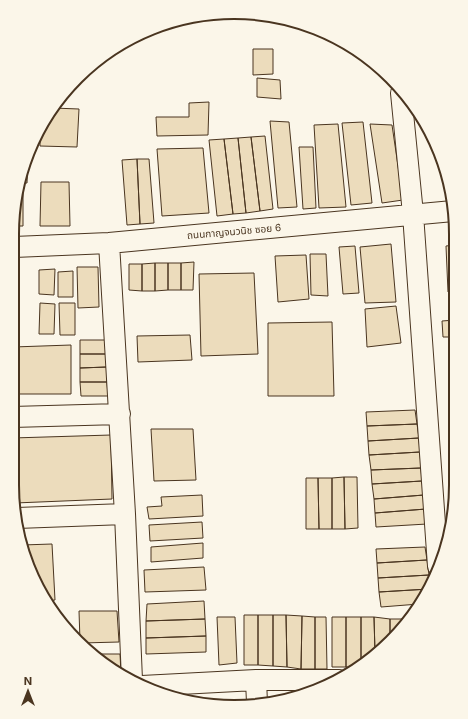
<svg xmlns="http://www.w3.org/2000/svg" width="468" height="719" font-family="Inter,'Noto Sans Thai',sans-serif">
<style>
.building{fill:#ecdcbc;stroke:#4a3520}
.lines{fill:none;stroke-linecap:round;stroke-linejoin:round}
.street-casing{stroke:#4a3520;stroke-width:22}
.street{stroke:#fbf6e9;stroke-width:20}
.labels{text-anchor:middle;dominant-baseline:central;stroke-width:3;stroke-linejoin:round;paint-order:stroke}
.street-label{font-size:10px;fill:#4a3520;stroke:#fbf6e9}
.rim{fill:none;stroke:#4a3520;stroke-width:2}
</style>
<rect width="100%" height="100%" fill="#fbf6e9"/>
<!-- building -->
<path class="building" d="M253,49H273V74L253,75Z
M257,78L280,80L281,99L257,97Z
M209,102L208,135L157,136L156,117H189V103Z
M53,108L79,109L77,147L40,146V128Z
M270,121L289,122L297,207L278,208Z
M363,122L372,203L351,205L342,123Z
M338,124L346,207L319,208L314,125Z
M370,124L392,125L403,200L382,203Z
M265,136L273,209L260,211L251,137Z
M251,137L260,211L246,213L238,138Z
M238,138L246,213L233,214L224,139Z
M224,139L233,214L217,216L209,140Z
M435,141L441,164H437Z
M299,147H313L316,208L303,209Z
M203,148L209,213L162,216L157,149Z
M28,159L27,183H21Z
M137,159L140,224L127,225L122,160Z
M137,159H149L154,223L140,224Z
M41,182H69L70,226H40Z
M18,192L23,193V226H14V205Z
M391,244L396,302L365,303L360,247Z
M455,245V292H448L446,246Z
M355,246L359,293L343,294L339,247Z
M310,254H326L328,296L311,295Z
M306,255L309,299L278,302L275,256Z
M194,262L193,290H181V263Z
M155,263V291H142V264Z
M155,263H168V290L155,291Z
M168,263H181V290H168Z
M129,264H142V291L129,290Z
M77,267H98L99,307L78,308Z
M55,269L54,295L39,294V270Z
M73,271V297H58V272Z
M254,273L258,354L201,356L199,274Z
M40,303L55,304L54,334H39Z
M59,303H75V335H60Z
M396,306L401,343L367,347L365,309Z
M455,320V337H443L442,321Z
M332,322L334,396H268V323Z
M190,335L192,360L138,362L137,336Z
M80,340H105L106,354H80Z
M71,345V394H13V347Z
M80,354H106L107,367L80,368Z
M107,367V382H80V368Z
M80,382H107L108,396H81Z
M415,410L417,424L367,426L366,412Z
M417,424L419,438L368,441L367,426Z
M151,429H193L196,480L154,481Z
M111,435L112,499L15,503L12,485V438Z
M419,438L420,452L369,455L368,441Z
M420,452L421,468L371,470L369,455Z
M421,468L422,481L372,484L371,470Z
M344,477L345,529H332V478Z
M344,477H357L358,528L345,529Z
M306,478H318L319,529H306Z
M318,478H332V529H319Z
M422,481L424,495L374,499L372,484Z
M202,495L203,516L149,519L147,507L162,506L161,497Z
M424,495L426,509L375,513L374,499Z
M426,509L427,524L376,527L375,513Z
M202,522L203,538L150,541L149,525Z
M203,543V558L151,562V547Z
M52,544L55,600L46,601L24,556L22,545Z
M425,547L427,560L377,563L376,549Z
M427,560L429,575L378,578L377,563Z
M204,567L206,590L145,592L144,570Z
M429,575V589L379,592L378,578Z
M429,589L419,604L381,607L379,592Z
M204,601L205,619L146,621L147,604Z
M79,611H117L119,642L82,643L80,641Z
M244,615H258V665H244Z
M258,615H273V666L258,665Z
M273,615H286L287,667L273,666Z
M286,615L302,616L301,669L287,667Z
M302,616L315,617V669H301Z
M217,617H235L237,663L219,665Z
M315,617H326L327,669H315Z
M332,617H346V667H332Z
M346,617H361V664L357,668L346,667Z
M361,617H374L375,653L361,664Z
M374,617L390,619V641L375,653Z
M205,619L206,636L146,638V621Z
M390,619H403V629L390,641Z
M403,619H409L403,629Z
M206,636V652L146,654V638Z
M93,654H120L121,674L99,661Z"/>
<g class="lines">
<!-- street casing -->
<g class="street-casing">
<path id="street" d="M401,93L413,214L438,566
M109,243L125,514L132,680
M14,247L109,243L453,211
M12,417L120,414
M17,518L125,514
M256,680L257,703
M142,686L256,680H339"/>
</g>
<!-- street -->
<use href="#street" class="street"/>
</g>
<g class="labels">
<!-- street labels -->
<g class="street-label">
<text transform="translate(234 231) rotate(-5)">ถนนกาญจนวนิช ซอย 6</text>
</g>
</g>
<!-- crop -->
<path d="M0 0H468V719H0ZM234 19H234A215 215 0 0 1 449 234V485A215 215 0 0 1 234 700H234A215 215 0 0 1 19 485V234A215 215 0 0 1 234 19Z" fill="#fbf6e9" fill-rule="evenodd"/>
<path class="rim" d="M234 19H234A215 215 0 0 1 449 234V485A215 215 0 0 1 234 700H234A215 215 0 0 1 19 485V234A215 215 0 0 1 234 19Z"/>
<!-- north arrow -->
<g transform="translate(28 691)" stroke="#fbf6e9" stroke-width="3" paint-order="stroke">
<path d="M0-3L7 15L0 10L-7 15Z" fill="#4a3520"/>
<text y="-6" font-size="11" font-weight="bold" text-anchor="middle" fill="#4a3520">N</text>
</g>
</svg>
